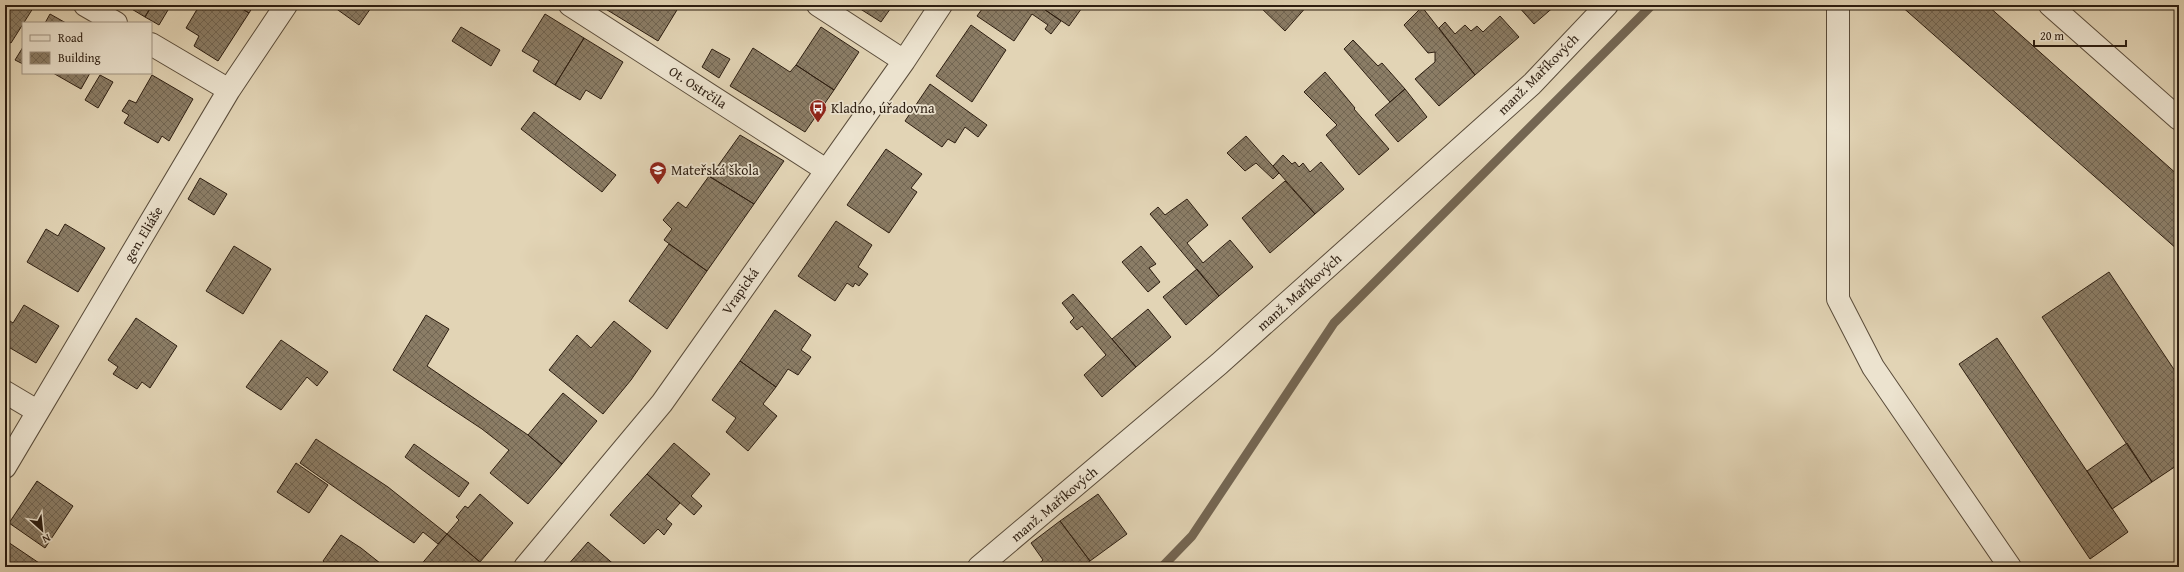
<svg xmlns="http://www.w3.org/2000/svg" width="2184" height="572" font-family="'Gentium Book Plus',serif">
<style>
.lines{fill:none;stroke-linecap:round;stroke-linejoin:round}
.stream{stroke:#746652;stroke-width:9}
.building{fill:url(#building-cross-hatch);stroke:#2d1e11}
.minor-casing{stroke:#5a4c3a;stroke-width:24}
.minor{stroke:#ece3cf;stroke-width:22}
.labels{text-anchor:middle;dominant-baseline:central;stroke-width:3.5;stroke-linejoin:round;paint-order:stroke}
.street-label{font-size:14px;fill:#2d1e11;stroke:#ece3cf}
.poi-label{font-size:14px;fill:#2d1e11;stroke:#ece3cf;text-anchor:start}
</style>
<defs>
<pattern id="building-cross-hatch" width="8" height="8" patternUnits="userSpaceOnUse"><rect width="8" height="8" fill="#8b7d66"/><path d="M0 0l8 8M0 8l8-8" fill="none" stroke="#726653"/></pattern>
</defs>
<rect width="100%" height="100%" fill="#e2d4b5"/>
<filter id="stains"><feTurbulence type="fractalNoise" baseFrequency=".005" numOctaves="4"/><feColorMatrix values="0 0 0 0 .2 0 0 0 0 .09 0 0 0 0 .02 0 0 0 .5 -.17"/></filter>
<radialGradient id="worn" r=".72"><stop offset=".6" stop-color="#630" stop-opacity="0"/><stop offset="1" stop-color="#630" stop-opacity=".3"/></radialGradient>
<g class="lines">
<!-- stream -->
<path class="stream" d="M1162,567L1192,536L1334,323L1652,5"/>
</g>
<!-- building -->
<path class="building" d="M5,5H35L11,43L5,40Z
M125,5H152L145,17Z
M152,5H171L159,25L145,17Z
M197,5H236L249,13L218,61L194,46L199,36L186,28L199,6Z
M236,5H254L249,13Z
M331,5H373L359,25Z
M606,5H680L658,41L604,8Z
M854,5H893L881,22Z
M985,5H1038L1061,21L1051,34L1045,29L1048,25L1032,14L1014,41L977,16Z
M1038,5H1084L1069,26Z
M1258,5H1308L1285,31Z
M1517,5H1556L1534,24Z
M1900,5H1987L2179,176L2178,250Z
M1422,7L1475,75L1439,106L1415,79L1435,62V52L1428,53L1404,25Z
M50,14L66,23H45Z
M545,14L584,38L555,85L533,71L539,61L522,51Z
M1500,16L1519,37L1475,75L1439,28L1445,22L1455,34L1465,25L1471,31L1477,26L1483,32Z
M971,25L1006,50L972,102L936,76Z
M461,27L500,50L491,66L452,41Z
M821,27L859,52L834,90L796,65Z
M584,38L623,62L601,99L586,90L580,100L555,85Z
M1353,40L1378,66L1382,63L1405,89L1390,102L1344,49Z
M23,47V64L15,60Z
M753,48L790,72L796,65L834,90L805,132L730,86Z
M712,49L730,59L719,78L702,67Z
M1325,72L1355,108L1354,109L1389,149L1359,175L1326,135L1337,125L1304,92Z
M53,73H90L81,89Z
M100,75L113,82L98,108L85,100Z
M152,75L193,99L169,141L162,136L158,143L124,123L129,115L122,111L129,100L136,103Z
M930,84L987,125L978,137L965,127L955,143L948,139L942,147L905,121Z
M1405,89L1427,117L1398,142L1375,115Z
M534,112L616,175L602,192L521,129Z
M740,135L784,161L754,204L710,177Z
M1246,136L1279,173L1273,179L1256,163L1245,171L1227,153Z
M886,149L922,174L911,188L917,192L889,233L847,205Z
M1283,155L1292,164L1295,162L1299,167L1303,163L1310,172L1321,162L1344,189L1315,214L1273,166Z
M709,176L754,204L707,271L664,240L672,229L663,220L678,202L686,208Z
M200,178L227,194L214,215L188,199Z
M1285,181L1315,214L1270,253L1242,218Z
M1187,199L1208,225L1187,243L1203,263L1230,240L1253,267L1219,296L1150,214L1158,207L1165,215Z
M836,221L872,245L858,267L868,274L859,286L855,283L853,287L847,283L835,301L798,276Z
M65,224L105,248L78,292L27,262L46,229L58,236Z
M669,244L707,271L667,329L629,301Z
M234,246L271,269L243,314L206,291Z
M1141,246L1156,264L1149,268L1160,282L1148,292L1122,262Z
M1197,269L1219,296L1186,325L1163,297Z
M2109,272L2179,377V464L2152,482L2042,317Z
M1073,294L1136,367L1102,397L1084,375L1106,355L1082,326L1077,330L1070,322L1074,318L1062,303Z
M24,305L59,326L36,363L5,345V322L7,319L13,323Z
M1148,309L1171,337L1136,367L1112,339Z
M775,310L811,335L801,350L811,357L798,375L788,369L776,387L740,361Z
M426,315L449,329L427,366L528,435L562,464L528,504L490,473L509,450L482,429L393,370Z
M136,318L177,346L150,388L142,382L137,389L113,374L118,367L108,360Z
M614,321L651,351L631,380L603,414L549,370L577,335L591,348Z
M1997,338L2128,532L2090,559L1959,364Z
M281,340L328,372L317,386L307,377L281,410L246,387Z
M740,361L776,387L763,404L777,416L748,451L726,432L736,418L712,400Z
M563,393L597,421L562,464L528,435Z
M316,439L388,487L447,534L438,544L423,532L414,543L300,463Z
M674,443L710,474L691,496L702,506L694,515L647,474Z
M2127,443L2152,482L2112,509L2087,471Z
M414,444L469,483L459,497L405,457Z
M296,463L328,485L309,513L277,492Z
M647,474L680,503L666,519L672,524L664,535L658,529L644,544L610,515Z
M37,481L73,506L45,548L9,523Z
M480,494L513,523L480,562L447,534L459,520L456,517L465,506L468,508Z
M1098,494L1127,534L1090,561L1060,521Z
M1060,521L1090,561L1082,567H1035L1043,560L1031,543Z
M447,534L480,562L476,567H419Z
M341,535L361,548L385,567H330L323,561Z
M5,540L45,567H5Z
M588,542L617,567H566Z"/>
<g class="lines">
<!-- minor casing -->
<g class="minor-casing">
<path id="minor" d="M85,5L116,23
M570,5L826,170
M818,5L904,61
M1838,5V299L1873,367L2010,567
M2050,5L2179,119
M151,44L229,90
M5,392L37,411
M5,467L229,90L286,5
M525,567L662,403L904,61L941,5
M979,567L1219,364L1532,84L1607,5"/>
</g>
<!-- minor -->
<use href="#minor" class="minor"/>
</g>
<!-- icons -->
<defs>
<g id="bus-pin" transform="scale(0.9)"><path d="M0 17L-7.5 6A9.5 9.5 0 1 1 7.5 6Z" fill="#8f2418" stroke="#ece3cf"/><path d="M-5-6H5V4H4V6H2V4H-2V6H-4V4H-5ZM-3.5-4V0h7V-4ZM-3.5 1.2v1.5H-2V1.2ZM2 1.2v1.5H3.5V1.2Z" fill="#fff"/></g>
<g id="school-pin" transform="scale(0.9)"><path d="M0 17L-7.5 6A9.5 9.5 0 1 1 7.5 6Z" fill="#8f2418" stroke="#ece3cf"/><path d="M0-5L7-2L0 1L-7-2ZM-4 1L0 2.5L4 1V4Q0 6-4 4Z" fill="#fff"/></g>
</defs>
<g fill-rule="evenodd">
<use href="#bus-pin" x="818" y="108"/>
<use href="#school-pin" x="658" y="170"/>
</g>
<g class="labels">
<!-- street labels -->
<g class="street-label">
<text transform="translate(1538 74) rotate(-45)">manž. Maříkových</text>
<text transform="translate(698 87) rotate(33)">Ot. Ostrčila</text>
<text transform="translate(143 234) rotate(-59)">gen. Eliáše</text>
<text transform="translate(740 291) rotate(-55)">Vrapická</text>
<text transform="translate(1299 292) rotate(-42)">manž. Maříkových</text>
<text transform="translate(1054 504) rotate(-40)">manž. Maříkových</text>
</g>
<!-- poi labels -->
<g class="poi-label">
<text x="831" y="108">Kladno, úřadovna</text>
<text x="671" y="170">Mateřská škola</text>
</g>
</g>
<!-- margin -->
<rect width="2184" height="572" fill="none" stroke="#e2d4b5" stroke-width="20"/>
<rect x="6" y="6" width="2172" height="560" fill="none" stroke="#2d1e11" stroke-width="2"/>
<rect x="10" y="10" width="2164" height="552" fill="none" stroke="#2d1e11"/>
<!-- legend -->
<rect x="22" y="22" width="130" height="52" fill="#ece3cf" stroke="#a09483"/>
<rect x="30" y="35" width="20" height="6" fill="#ece3cf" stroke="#a09483"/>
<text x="58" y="42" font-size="12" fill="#2d1e11">Road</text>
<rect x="30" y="52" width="20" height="12" fill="url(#building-cross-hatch)" stroke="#a09483"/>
<text x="58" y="62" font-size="12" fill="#2d1e11">Building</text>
<!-- north arrow -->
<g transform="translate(42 530) rotate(153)" stroke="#ece3cf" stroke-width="3" paint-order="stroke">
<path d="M0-3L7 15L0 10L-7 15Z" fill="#2d1e11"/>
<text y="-6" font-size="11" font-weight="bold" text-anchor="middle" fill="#2d1e11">N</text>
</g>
<!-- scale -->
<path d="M2034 40v6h92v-6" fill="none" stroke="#2d1e11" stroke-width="2"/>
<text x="2040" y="40" font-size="12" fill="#2d1e11" stroke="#ece3cf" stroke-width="3" paint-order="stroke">20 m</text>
<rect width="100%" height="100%" filter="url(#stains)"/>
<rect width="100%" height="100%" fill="url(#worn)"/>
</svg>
